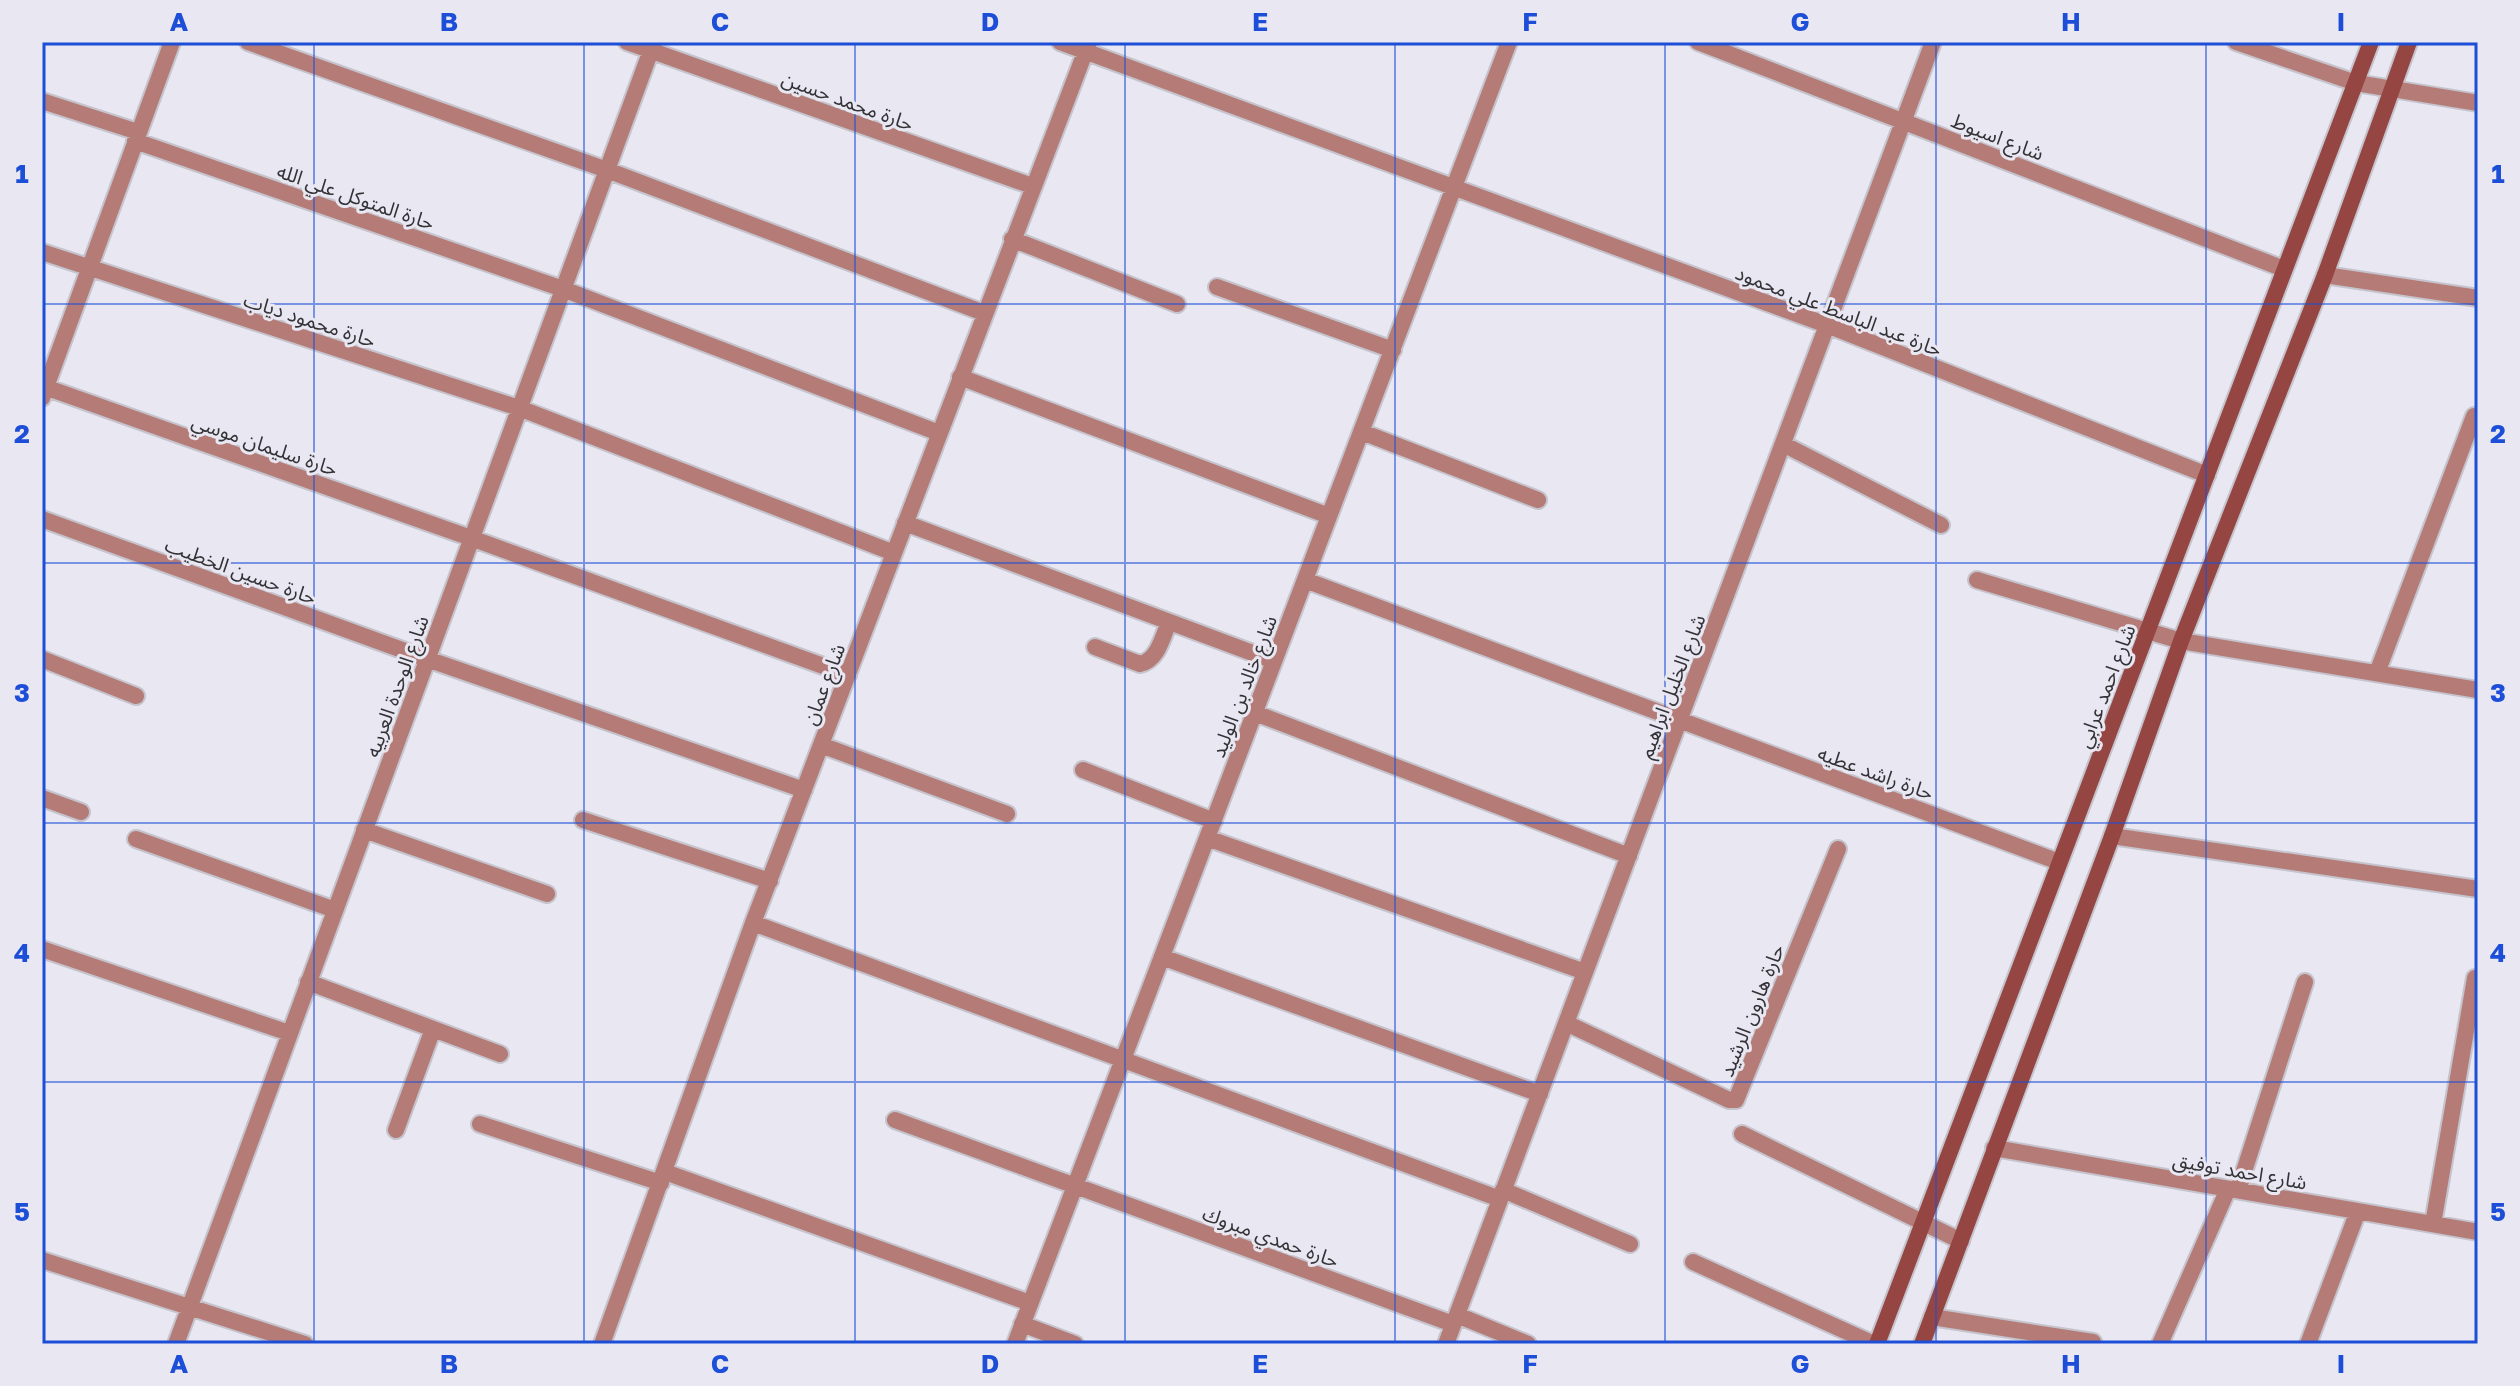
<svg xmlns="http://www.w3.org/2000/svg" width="2520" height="1386" font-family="'Golos Text','Noto Sans Arabic',sans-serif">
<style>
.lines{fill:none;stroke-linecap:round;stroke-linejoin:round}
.street-casing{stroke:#c5c3cc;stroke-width:20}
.secondary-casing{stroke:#c5c3cc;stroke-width:20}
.street{stroke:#b47b77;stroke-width:16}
.secondary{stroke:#954542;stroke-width:16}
.grid{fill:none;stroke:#1d4ed8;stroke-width:2;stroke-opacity:0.55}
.labels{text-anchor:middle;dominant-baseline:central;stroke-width:6;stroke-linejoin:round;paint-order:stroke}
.street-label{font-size:20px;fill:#333236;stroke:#e9e7f1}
.neatline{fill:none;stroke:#1d4ed8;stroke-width:3}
.grid-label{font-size:26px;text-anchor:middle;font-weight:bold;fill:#1d4ed8}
</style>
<rect width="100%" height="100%" fill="#e9e7f1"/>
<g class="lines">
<!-- street casing -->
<g class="street-casing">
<path id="street" d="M248,42L607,170L984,313
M627,42L1032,186
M1060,42L1827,325L2207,475
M1698,42L2284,269
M2236,42L2356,83L2478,103
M42,101L138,132
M135,141L563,289L939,433
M1012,239L1177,304
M42,252L519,408L894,553
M2325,275L2478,298
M1217,287L1393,350
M960,377L1329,516
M42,386L471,538L848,675
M42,398L172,42
M1362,432L1538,500
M1783,444L1941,525
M42,519L427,659L804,790
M905,523L1274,661
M1305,580L2059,862
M1977,580L2181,641L2478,690
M1095,647L1140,664C1158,660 1162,638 1169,622
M42,659L136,696
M2377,673L2474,416
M1255,713L1629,856
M821,745L1007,814
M1083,770L1214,821
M42,798L81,812
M583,820L770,881
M364,830L547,894
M2112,836L2478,889
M1207,838L1585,972
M136,839L335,910
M753,923L1500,1199
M42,949L289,1033
M1162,957L1540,1094
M308,982L500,1054
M1566,1023L1729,1100H1736L1838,849
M895,1120L1453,1324
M480,1124L661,1183
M396,1130L433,1029
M1742,1134L1961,1241
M1994,1148L2478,1232
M665,1172L1030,1303
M1503,1190L1630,1244
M2238,1190L2305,982
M2433,1224L2475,978
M42,1260L305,1344
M1693,1262L1874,1344
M1457,1315L1528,1344
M1932,1317L2093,1342
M1022,1324L1075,1344
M176,1344L654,42
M602,1344L753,923L1089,42
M1015,1344L1509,42
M1446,1344L1933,42
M2160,1344L2228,1189
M2308,1344L2358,1211"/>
</g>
<!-- secondary casing -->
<g class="secondary-casing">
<path id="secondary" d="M1877,1344L2371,42
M1922,1344L2112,836L2181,641L2325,275L2409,42"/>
</g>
<!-- street -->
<use href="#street" class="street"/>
<!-- secondary -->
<use href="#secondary" class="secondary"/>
</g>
<!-- grid -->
<path class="grid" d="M314,42V1344M584,42V1344M855,42V1344M1125,42V1344M1395,42V1344M1665,42V1344M1936,42V1344M2206,42V1344M42,304H2478M42,563H2478M42,823H2478M42,1082H2478"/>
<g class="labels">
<!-- street labels -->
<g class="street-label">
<text transform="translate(848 100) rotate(20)">حارة محمد حسين</text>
<text transform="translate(1998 136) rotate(21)">شارع اسيوط</text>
<text transform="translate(356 196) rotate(19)">حارة المتوكل علي الله</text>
<text transform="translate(1839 310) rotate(21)">حارة عبد الباسط علي محمود</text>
<text transform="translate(310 319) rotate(18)">حارة محمود دياب</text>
<text transform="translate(265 444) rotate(19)">حارة سليمان موسي</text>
<text transform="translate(241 570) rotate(20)">حارة حسين الخطيب</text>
<text transform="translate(823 684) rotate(-69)">شارع عمان</text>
<text transform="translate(396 686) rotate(-70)">شارع الوحدة العربيه</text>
<text transform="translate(1243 686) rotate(-69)">شارع خالد بن الوليد</text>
<text transform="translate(1671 686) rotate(-69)">شارع الخليل ابراهيم</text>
<text transform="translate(2105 686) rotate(-69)">شارع احمد عرابي</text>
<text transform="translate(1876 772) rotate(20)">حارة راشد عطيه</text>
<text transform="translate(1751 1010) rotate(-68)">حارة هارون الرشيد</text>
<text transform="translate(2240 1170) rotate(10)">شارع احمد توفيق</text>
<text transform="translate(1271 1236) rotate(20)">حارة حمدي مبروك</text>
</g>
</g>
<!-- border -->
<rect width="2520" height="1386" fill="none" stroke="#e9e7f1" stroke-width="88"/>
<rect x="44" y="44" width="2432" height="1298" class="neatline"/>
<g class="grid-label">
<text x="179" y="31">A</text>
<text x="449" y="31">B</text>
<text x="720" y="31">C</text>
<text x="990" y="31">D</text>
<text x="1260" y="31">E</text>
<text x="1530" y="31">F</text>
<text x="1800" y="31">G</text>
<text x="2071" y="31">H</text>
<text x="2341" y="31">I</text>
<text x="22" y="183">1</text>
<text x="2498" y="183">1</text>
<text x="22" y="443">2</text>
<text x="2498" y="443">2</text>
<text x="22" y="702">3</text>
<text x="2498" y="702">3</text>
<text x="22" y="962">4</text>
<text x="2498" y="962">4</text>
<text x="22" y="1221">5</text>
<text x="2498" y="1221">5</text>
<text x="179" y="1373">A</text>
<text x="449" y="1373">B</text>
<text x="720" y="1373">C</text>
<text x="990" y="1373">D</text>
<text x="1260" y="1373">E</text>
<text x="1530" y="1373">F</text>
<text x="1800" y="1373">G</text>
<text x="2071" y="1373">H</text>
<text x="2341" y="1373">I</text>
</g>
</svg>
